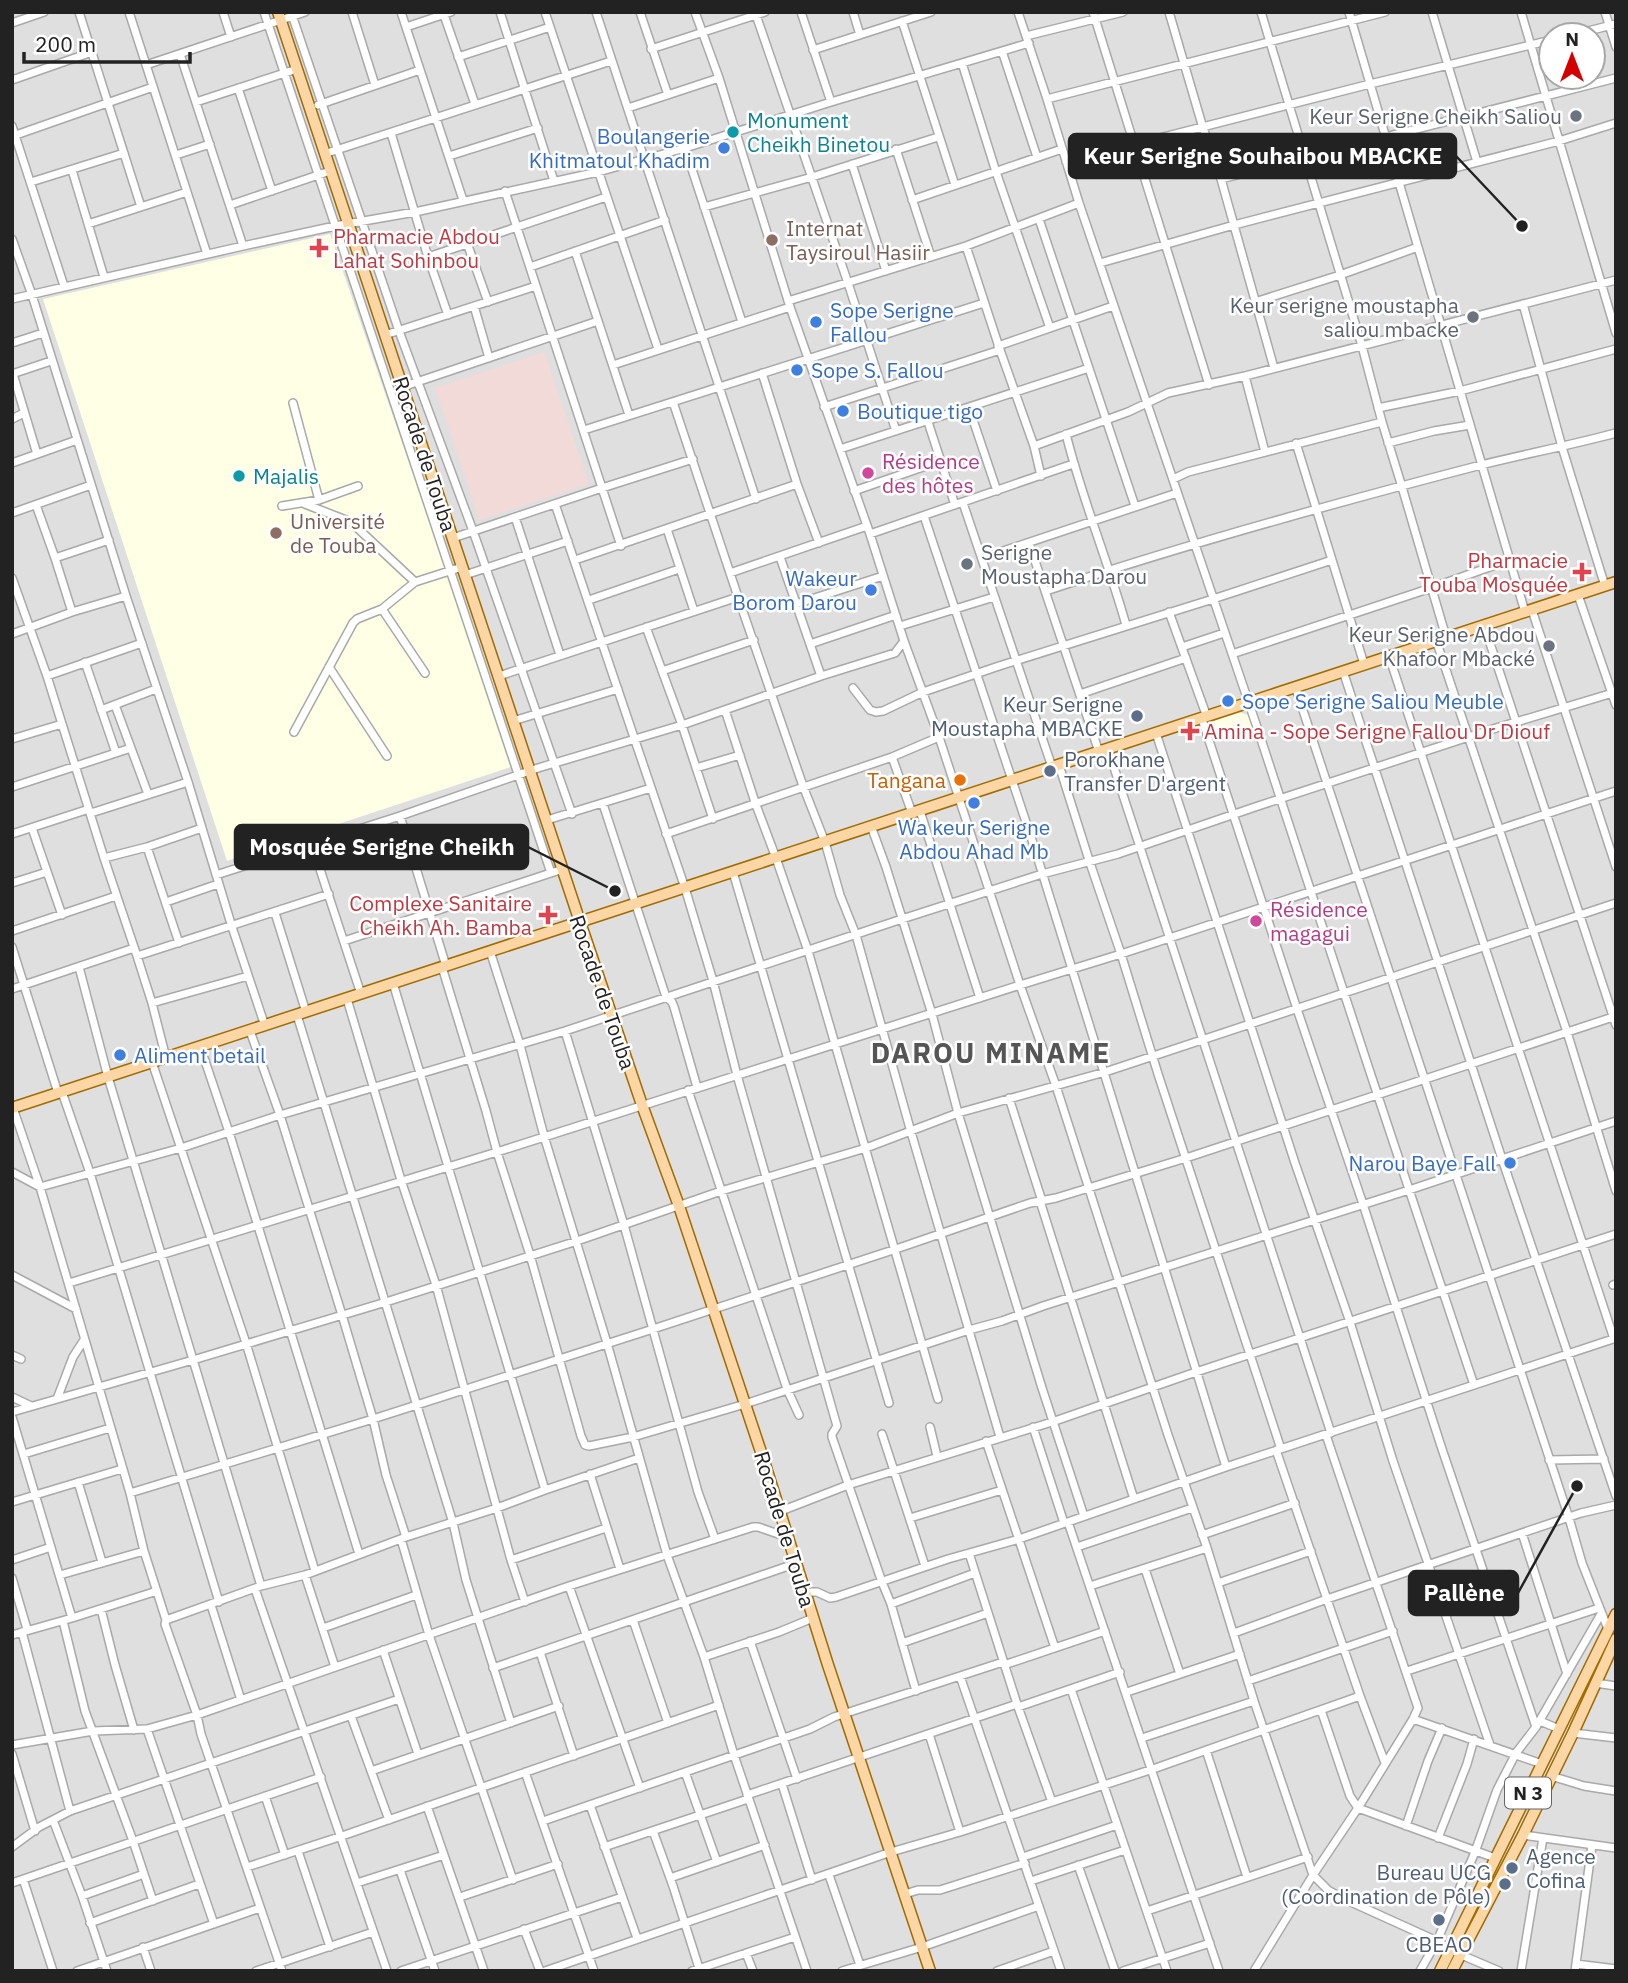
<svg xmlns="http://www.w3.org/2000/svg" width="1628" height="1983" font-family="'IBM Plex Sans',sans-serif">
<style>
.residential{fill:#e0dfdf;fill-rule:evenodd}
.commercial{fill:#f2dad9}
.education{fill:#ffffe5}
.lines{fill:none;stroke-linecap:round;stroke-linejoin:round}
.minor-casing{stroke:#a9a9a9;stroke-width:10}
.major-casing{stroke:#a06b00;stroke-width:13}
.minor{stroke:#fff;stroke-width:7}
.major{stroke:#fcd6a4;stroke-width:10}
.worship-dot{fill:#6b7280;stroke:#fff;stroke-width:2.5}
.culture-dot{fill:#0f9aa8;stroke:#fff;stroke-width:2.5}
.shop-dot{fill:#3f7fe0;stroke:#fff;stroke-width:2.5}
.education-dot{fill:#8d6e63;stroke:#fff;stroke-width:2.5}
.health-dot{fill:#e0444e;stroke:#fff;stroke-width:2.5}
.hotel-dot{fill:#d1479c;stroke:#fff;stroke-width:2.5}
.service-dot{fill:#5c6f8a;stroke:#fff;stroke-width:2.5}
.food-dot{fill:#e8710a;stroke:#fff;stroke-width:2.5}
.labels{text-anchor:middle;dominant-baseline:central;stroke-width:5;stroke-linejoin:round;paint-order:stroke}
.shield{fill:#fff;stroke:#646464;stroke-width:2}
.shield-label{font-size:19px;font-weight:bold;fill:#222}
.worship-label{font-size:21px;fill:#5b616d;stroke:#fff;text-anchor:end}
.culture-label{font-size:21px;fill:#0d838f;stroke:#fff;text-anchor:start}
.shop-label{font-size:21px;fill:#366cbe;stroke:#fff;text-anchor:start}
.education-label{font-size:21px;fill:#785e54;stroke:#fff;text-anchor:start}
.health-label{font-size:21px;fill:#be3a42;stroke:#fff;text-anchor:start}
.street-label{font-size:21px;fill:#222;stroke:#fff}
.hotel-label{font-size:21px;fill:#b23c85;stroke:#fff;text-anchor:start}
.service-label{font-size:21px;fill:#4e5e75;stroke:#fff;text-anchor:end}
.food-label{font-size:21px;fill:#c56008;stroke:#fff;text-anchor:end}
.district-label{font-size:28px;font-weight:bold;letter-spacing:2px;fill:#555;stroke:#fff}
.leader{fill:none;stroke:#222;stroke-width:2.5}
.callout-dot{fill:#222;stroke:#fff;stroke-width:2.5}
.callout{fill:#222;stroke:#222;stroke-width:2.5}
.callout-label{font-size:23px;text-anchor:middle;font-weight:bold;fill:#fff}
</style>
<rect width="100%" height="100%" fill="#f2efe9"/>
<!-- residential -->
<path class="residential" d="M12,12H1616V1971H12ZM1551,35H1593V77H1551Z"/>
<!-- commercial -->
<path class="commercial" d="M544,352L589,484L479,520L435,388Z"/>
<!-- education -->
<path class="education" d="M330,234L514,766L227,861L43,299Z
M1238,712L1249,715L1253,726L1214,740L1208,723Z"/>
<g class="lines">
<!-- minor casing -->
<g class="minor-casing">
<path id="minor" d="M79,12L141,207
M129,12L207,254
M223,12L231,37
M264,12L551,873
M291,12L399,331L473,531L572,814
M352,12L375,85
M401,12L463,200
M500,12L554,181
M545,12L658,349
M596,12L756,499
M640,12L668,95
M695,12L719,78L790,307L870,534L904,641L939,737L1020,985L1056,1086L1168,1435L1207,1548L1254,1701L1313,1875L1328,1890L1342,1898L1437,1941L1459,1954L1499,1971
M755,12L848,283L896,431
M801,12L831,102
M853,12L860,35
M1018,12L1047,99L1079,203L1258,730L1369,1069L1474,1385
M1093,12L1209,385
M1169,12L1203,128L1221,179L1274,368
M1261,12L1362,346L1382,422L1402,487L1446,637
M1349,12L1525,612
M1432,12L1477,162
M1521,12L1616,333
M1605,12L1616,47
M444,15L475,104
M902,21L955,185
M12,23L44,12
M406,27L451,12
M1572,35L1616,24
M1026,36L1123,12
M651,49L765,12
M813,50L931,12
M1002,51L1037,157
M180,54L243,246
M458,57L550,27
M962,63L996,172L1050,328
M146,65L305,12
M12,80L92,52
M238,88L272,191
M1047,99L1385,12
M196,102L297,69
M318,105L420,70
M628,108L719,78
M12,126L64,286
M391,133L428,257L448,315
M13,136L153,87
M685,148L742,322
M896,149L931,257
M324,154L611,61
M176,155L210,144
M449,156L538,128
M1066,162L1370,84L1551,40
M852,164L886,271
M72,170L104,277
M1221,179L1616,78
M31,182L124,153
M505,191L621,546
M912,200L1062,149
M230,205L330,171
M704,207L812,177L938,137
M1039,219L1135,506
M88,224L187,192
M12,239L32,295L126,596L188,782L232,927L265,1026
M467,243L488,302
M966,246L1000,350L1034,446
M575,251L629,415
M428,257L606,197
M1100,263L1234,225L1559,141L1616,123
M530,267L665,220
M12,299L243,246L335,226L415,212L598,172L685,148L831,102L1029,43
M788,301L966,246L1079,203
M1255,302L1340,275L1418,247
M1523,304L1562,447L1605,586
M474,306L489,358
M385,335L536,286
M12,343L43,333
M998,346L1113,306
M613,365L790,307
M762,373L797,484L819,543
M12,374L51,361
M13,374L37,454
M1245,376L1265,452
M402,387L598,321
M673,402L738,597L803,786L825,842L840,895L856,935L911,1132L1000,1437
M293,403L319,500
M824,407L1000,350
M969,408L997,491
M1378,408L1460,391L1616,349
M12,419L24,413
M928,422L955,505
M584,430L984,303
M1066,434C1082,499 1108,561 1126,625
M1296,443L1364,664
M1388,443L1434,431L1470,425
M840,449L1089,368
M12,463L77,440
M1041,476L1034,446L1128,412L1168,393L1245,376L1616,280
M1173,479L1188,472L1382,422
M854,491L940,461
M963,503L1052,767
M305,504L351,522L415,582
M555,504L685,888L713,981L737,1075L837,1426L832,1434V1437L882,1582L891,1604L916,1691
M36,505L55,558L72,612
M282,506L319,500L358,486
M12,513L91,485
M924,516L1033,843L1226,1467
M515,517L560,655
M667,529L694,611
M870,534L1073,464
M453,538L602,488L693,459
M1029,543L1099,752
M780,557L821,676
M55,558L109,540
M982,558L1177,493
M575,560L797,484
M730,573L867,526
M465,575L568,541
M12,578L47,676L104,858L137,956L152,1003L166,1058
M1046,591C1189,543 1335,503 1481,465C1526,454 1571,445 1616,433
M1578,595L1616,705
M589,600L679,569
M796,604L883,576
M382,609L425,673
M1532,610L1616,867
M1169,612L1207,717
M1484,625L1616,1025
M900,626L994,597
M646,627L682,725L713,819
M12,634L72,612L126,596
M1436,640L1567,1032L1616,1191
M810,644L896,615
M1182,647L1224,633
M1232,654L1431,588L1509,560
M1389,656L1614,1339
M85,662L116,753
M329,667L387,756
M662,671L754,640
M1343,671L1502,1159L1616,1496
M47,676L142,643
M499,676L738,597
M1295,686L1569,1518L1582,1563L1608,1629
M853,688L870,710L876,712L883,711L923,692L999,666L1213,599L1332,560
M1080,694L1186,658
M115,705L148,794
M101,710L156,689
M725,710L756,805L776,858L808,951L938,1399
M1202,719L1297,1009L1363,1204L1441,1446L1536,1727
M513,721L618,689
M294,732L353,623L357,619L382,609L415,582L462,567
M1156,733L1295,1163L1350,1322L1393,1461L1490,1745
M12,739L62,724
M1108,749L1331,1433
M892,757L912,813
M1059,765L1089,860L1121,954L1158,1074L1281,1449
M696,768L740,755
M12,787L131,748
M603,804L666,997L672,1002L674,1007L697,1087
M920,811L980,998
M91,813L188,782
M400,816L446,966
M547,820L651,788
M871,826L886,867L932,1014L958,1113L1042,1388L1084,1516
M32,828L62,915
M12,834L89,809
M666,834L892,757L939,737
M312,845L361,994
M147,847L179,943
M104,858L147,847L202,828
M733,872L889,1403
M216,875L400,816L538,768L682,725L821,676L882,657L895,653L904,641
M12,883L47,872
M166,902L218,884
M275,913L306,1012
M12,931L116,896
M344,941L563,869
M12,947L58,1093
M490,951L520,1045L544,1136L607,1343L667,1555L704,1657L734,1755L807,1971
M137,956L329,894
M79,967L108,1077L261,1586
M442,967L486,1111L497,1152L530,1255L581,1436L585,1445L589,1446L633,1437L745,1404L969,1330L1002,1321L1043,1306L1409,1190L1616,1121
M393,983L545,1490
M12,989L134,948
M347,999L401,1180L436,1285L511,1560L525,1602
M152,1003L248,976
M297,1015L453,1523L466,1580L511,1723
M250,1031L280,1115L342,1315L373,1419L386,1475L406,1537
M565,1031L624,1225L698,1492L715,1539
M200,1046L229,1132L359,1554
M152,1062L246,1343L315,1571
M688,1090L787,1389L799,1415
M62,1092L90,1173L219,1602
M1009,1098L1042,1201
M13,1108L40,1187L130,1493L144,1551L166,1620L165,1624L197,1715L201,1734L282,1971
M12,1172L40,1187L181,1148L280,1115L565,1031L902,919L1042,874L1118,854L1258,806L1496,728L1616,692
M1040,1201L1134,1499
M12,1275L76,1309
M69,1283L497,1152L1020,985L1121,954L1616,791
M1613,1285L1616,1284
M12,1355L21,1359
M12,1397L31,1406
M57,1399L73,1357L84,1340
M12,1412L193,1360L386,1302L577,1241L721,1191L866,1148L958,1113L1105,1072L1616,903
M12,1417L72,1618
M930,1427L937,1456
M1033,1427L1064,1523
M882,1434L925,1566
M986,1441L1055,1648
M1276,1450L1360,1696L1385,1763
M24,1454L110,1428
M1549,1460L1604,1459
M590,1474L620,1569
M78,1482L102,1562
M130,1493L373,1419L653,1329L896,1249L1030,1203L1056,1198L1186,1158L1616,1016
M12,1502L122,1469
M781,1511L848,1485L1052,1422L1196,1372L1616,1234
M910,1518L1002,1490
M1068,1522L1219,1971
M1522,1533L1567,1674
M1202,1535L1295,1503
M401,1539L429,1635L513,1880
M1077,1547L1192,1508
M969,1553L1017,1704L1052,1802
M12,1560L51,1547
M511,1560L606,1528
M1145,1569L1180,1674
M60,1575L144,1551
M305,1575L335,1667
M12,1578L27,1629
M1218,1583L1311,1551
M569,1586L640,1788
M1090,1586L1207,1548
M255,1589L387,1971
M805,1592H817L830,1598L836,1597L948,1559L1019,1539L1226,1467L1616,1338
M891,1604L975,1573
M211,1605L241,1700
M101,1609L115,1665L134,1730
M166,1620L261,1586L305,1575L406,1537L497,1508L545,1490L639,1458
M633,1620L668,1723
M63,1621L85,1711L133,1841L153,1901
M323,1628L416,1595
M22,1632L70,1811
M1234,1633L1327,1599L1581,1513L1616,1505
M12,1635L72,1618L157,1591
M750,1641L797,1779
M902,1643L988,1613
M383,1650L418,1754
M540,1652L574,1756
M704,1657L779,1632L813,1618
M1004,1665L1105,1631
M493,1668L797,1563
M1407,1671L1599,1608
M960,1676L1061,1971
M1248,1681L1393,1631
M1595,1683L1616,1686
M1071,1689L1167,1971
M1127,1692L1240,1654
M1018,1707L1120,1672
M1321,1710L1350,1796L1358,1808L1495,1858
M351,1716L389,1820
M1413,1719L1542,1764
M1540,1721L1559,1729
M147,1729L214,1924
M1573,1733L1616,1738
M929,1734L960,1832
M1142,1738L1254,1701
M12,1745L93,1731L147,1729L197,1715L569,1586L753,1527H758L790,1538
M1206,1750L1247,1877
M12,1754L35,1831
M371,1771L559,1706
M525,1772L594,1971
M685,1772L717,1862
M1551,1776L1584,1786L1616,1791
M782,1784L812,1880
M747,1795L1017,1704
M265,1796L285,1855
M590,1805L637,1938
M427,1806L484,1971
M53,1820L82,1896L107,1971
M543,1821L810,1729L834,1717L1003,1662
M1406,1826L1428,1761L1442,1728
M653,1831L673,1886L699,1968
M1523,1835L1616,1848
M1438,1838L1467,1764L1474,1739
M12,1847L39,1827L70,1811L399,1699
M604,1847L748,1799
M298,1851L330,1947
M1023,1857L1117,1825
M1078,1865L1115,1971
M247,1867L342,1836L719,1705
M400,1870L435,1971
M829,1875L860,1965
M670,1878L765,1845
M23,1879L53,1971
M1031,1881L1125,1850
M12,1883L321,1777
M357,1883L444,1855
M905,1894L918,1890H940L1025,1863
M82,1896L144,1874
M460,1897L558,1864
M1147,1911L1308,1857
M90,1923L199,1884
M524,1929L540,1971
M143,1947L151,1971
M746,1953L753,1971
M1576,1964L1616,1969
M77,1971L260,1908
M256,1971L373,1932
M401,1971L622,1897
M545,1971L891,1852L960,1832L1153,1769L1360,1696
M692,1971L795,1937
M842,1971L922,1947L1039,1906
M997,1971L1054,1951
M1123,1971L1210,1943
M1254,1971L1313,1875L1358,1808L1413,1719L1418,1708L1326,1435
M1420,1971L1437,1941L1475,1852L1497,1790L1516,1753L1536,1727L1601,1614
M1521,1971L1543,1838
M1575,1971L1592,1845"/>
</g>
<!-- major casing -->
<g class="major-casing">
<path id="major" d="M278,12L580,922L642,1105L679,1206L763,1458L828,1665L930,1971
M12,1108L1616,582
M1440,1971L1616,1614
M1452,1971L1523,1835L1573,1733L1616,1639"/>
</g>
<!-- minor -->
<use href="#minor" class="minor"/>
<!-- major -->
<use href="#major" class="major"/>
</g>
<!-- markers -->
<g class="worship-dot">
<circle cx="1576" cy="116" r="7"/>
<circle cx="1473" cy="317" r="7"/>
<circle cx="967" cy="564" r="7"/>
<circle cx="1549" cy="646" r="7"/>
</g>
<g class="culture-dot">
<circle cx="733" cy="132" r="7"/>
<circle cx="239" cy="476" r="7"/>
</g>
<g class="shop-dot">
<circle cx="724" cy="148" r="7"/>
<circle cx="816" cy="322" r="7"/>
<circle cx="797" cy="370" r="7"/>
<circle cx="843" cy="411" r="7"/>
<circle cx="871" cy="590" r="7"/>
<circle cx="1228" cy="701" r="7"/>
<circle cx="974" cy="803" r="7"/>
<circle cx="120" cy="1055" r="7"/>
<circle cx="1510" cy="1163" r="7"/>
</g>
<g class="education-dot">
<circle cx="772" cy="240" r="7"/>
<circle cx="276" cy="533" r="7"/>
</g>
<g class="health-dot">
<path d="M315.5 237.5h7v7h7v7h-7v7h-7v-7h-7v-7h7z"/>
<path d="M1578.5 561.5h7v7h7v7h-7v7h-7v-7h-7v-7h7z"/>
<path d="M1186.5 720.5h7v7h7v7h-7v7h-7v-7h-7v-7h7z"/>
<path d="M544.5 904.5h7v7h7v7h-7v7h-7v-7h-7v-7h7z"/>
</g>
<g class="hotel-dot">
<circle cx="868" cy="473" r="7"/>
<circle cx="1256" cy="921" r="7"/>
</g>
<g class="service-dot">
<circle cx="1137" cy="716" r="7"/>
<circle cx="1050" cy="771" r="7"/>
<circle cx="1512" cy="1868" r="7"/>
<circle cx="1505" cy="1884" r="7"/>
<circle cx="1439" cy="1920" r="7"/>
</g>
<circle class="food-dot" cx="960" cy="780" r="7"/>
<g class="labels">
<!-- shield labels -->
<rect class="shield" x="1505" y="1777.5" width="46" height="31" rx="5"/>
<g class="shield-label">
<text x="1528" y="1793">N 3</text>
</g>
<!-- worship labels -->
<g class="worship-label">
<text x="1562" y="116">Keur Serigne Cheikh Saliou</text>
<text x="1459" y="305">Keur serigne moustapha<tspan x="1459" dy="24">saliou mbacke</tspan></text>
<text x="981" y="552" text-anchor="start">Serigne<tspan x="981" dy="24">Moustapha Darou</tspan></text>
<text x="1535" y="634">Keur Serigne Abdou<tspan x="1535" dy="24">Khafoor Mbacké</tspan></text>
</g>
<!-- culture labels -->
<g class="culture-label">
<text x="747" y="120">Monument<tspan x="747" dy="24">Cheikh Binetou</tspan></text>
<text x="253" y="476">Majalis</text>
</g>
<!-- shop labels -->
<g class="shop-label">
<text x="710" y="136" text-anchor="end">Boulangerie<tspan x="710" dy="24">Khitmatoul Khadim</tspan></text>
<text x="830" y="310">Sope Serigne<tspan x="830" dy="24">Fallou</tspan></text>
<text x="811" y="370">Sope S. Fallou</text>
<text x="857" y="411">Boutique tigo</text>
<text x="857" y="578" text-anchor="end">Wakeur<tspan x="857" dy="24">Borom Darou</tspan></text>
<text x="1242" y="701">Sope Serigne Saliou Meuble</text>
<text x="974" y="827" text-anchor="middle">Wa keur Serigne<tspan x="974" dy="24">Abdou Ahad Mb</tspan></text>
<text x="134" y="1055">Aliment betail</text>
<text x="1496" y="1163" text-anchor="end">Narou Baye Fall</text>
</g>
<!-- education labels -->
<g class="education-label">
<text x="786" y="228">Internat<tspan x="786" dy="24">Taysiroul Hasiir</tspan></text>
<text x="290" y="521">Université<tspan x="290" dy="24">de Touba</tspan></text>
</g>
<!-- health labels -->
<g class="health-label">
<text x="333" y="236">Pharmacie Abdou<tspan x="333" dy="24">Lahat Sohinbou</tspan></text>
<text x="1568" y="560" text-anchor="end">Pharmacie<tspan x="1568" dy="24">Touba Mosquée</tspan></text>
<text x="1204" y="731">Amina - Sope Serigne Fallou Dr Diouf</text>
<text x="532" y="903" text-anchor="end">Complexe Sanitaire<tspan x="532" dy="24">Cheikh Ah. Bamba</tspan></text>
</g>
<!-- street labels -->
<g class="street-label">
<text transform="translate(425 454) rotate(72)">Rocade de Touba</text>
<text transform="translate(603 992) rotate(71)">Rocade de Touba</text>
<text transform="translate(785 1529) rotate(73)">Rocade de Touba</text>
</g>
<!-- hotel labels -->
<g class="hotel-label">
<text x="882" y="461">Résidence<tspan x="882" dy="24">des hôtes</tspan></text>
<text x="1270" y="909">Résidence<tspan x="1270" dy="24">magagui</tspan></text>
</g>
<!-- service labels -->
<g class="service-label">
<text x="1123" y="704">Keur Serigne<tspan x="1123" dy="24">Moustapha MBACKE</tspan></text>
<text x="1064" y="759" text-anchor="start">Porokhane<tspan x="1064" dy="24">Transfer D'argent</tspan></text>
<text x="1526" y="1856" text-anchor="start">Agence<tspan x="1526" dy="24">Cofina</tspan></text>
<text x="1491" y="1872">Bureau UCG<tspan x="1491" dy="24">(Coordination de Pôle)</tspan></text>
<text x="1439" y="1944" text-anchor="middle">CBEAO</text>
</g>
<!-- food labels -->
<g class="food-label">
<text x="946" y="780">Tangana</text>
</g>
<!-- district labels -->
<g class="district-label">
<text x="991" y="1052">DAROU MINAME</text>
</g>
</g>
<!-- callouts -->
<path class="leader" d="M1522 226L1456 156M615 891L528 847M1577 1486L1518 1593"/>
<g class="callout-dot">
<circle cx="1522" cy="226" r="7"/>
<circle cx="615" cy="891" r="7"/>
<circle cx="1577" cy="1486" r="7"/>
</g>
<g class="callout">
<rect x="1069" y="134" width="387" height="44" rx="7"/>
<rect x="235" y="825" width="293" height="44" rx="7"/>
<rect x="1409" y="1571" width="109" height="44" rx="7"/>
</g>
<g class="callout-label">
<text x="1263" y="164">Keur Serigne Souhaibou MBACKE</text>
<text x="382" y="855">Mosquée Serigne Cheikh</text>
<text x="1464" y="1601">Pallène</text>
</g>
<!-- border -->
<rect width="1628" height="1983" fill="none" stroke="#222222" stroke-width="28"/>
<!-- north arrow -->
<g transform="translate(1572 56)"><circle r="33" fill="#ffffff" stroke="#a7a7a7" stroke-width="2"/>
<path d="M0-5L12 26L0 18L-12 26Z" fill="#d40000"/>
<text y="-10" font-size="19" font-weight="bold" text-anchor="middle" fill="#222222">N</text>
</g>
<!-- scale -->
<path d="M24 52v10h166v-10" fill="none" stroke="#222222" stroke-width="3.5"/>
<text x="35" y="52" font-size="21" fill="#222222" stroke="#ffffff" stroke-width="5" paint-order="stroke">200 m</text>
</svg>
